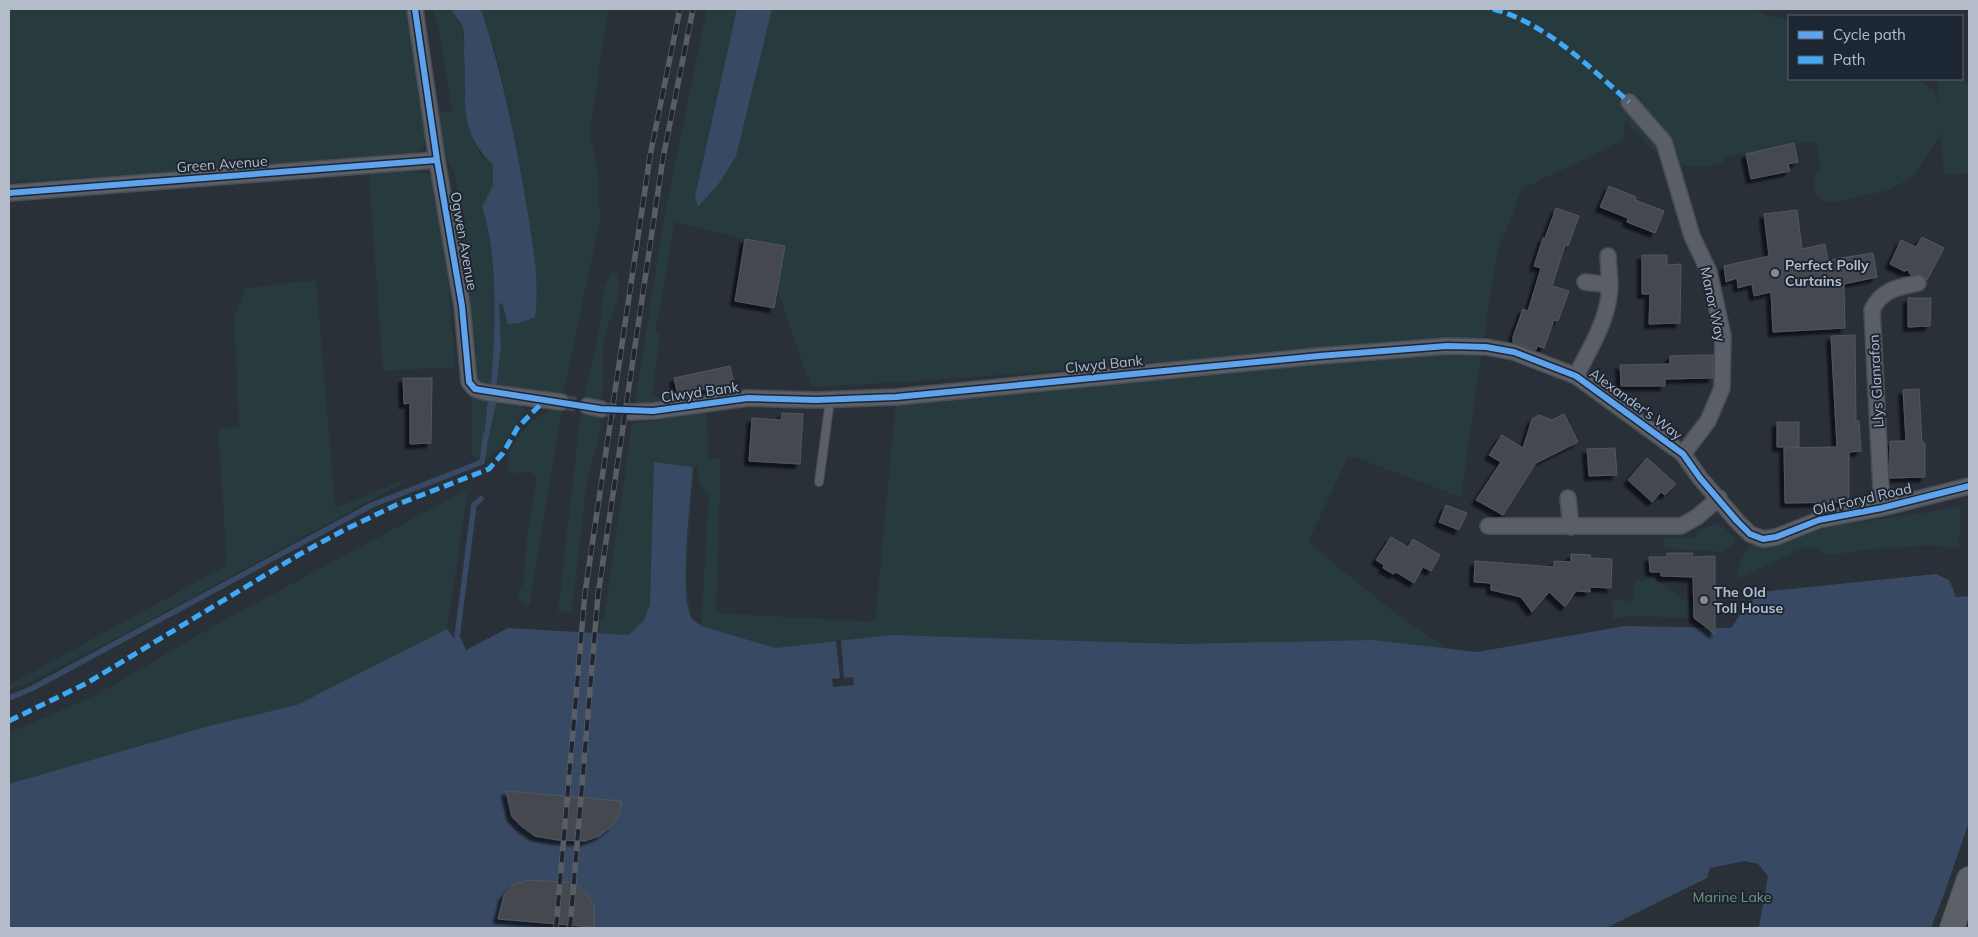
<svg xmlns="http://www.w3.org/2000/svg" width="1978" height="937" font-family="Mulish,sans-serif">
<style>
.green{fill:#273a3e;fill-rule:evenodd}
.water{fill:#384963}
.pier{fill:#2a3038}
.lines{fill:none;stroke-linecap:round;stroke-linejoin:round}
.stream{stroke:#384963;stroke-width:5.5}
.building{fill:#444950;stroke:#52575f;filter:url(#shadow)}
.minor-tunnel{stroke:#3f454e;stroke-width:15;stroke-dasharray:15 8;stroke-linecap:butt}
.service-casing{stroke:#484c53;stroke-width:10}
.minor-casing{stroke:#484c53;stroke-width:18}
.primary-casing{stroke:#484c55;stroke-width:26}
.service{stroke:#5a5e66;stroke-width:8}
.minor{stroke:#5a5e66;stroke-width:15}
.primary{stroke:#5c6168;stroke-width:24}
.rail-casing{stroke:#595d64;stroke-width:5.5}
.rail{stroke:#1d2633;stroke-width:4;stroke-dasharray:11;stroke-linecap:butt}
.quiet{stroke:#3fa9f5;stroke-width:5;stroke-dasharray:10 5;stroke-linecap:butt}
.cycleway-casing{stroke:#1d2633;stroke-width:9}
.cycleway{stroke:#60a3ed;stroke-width:6}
.poi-dot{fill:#848b96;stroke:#1d2633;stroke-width:2}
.labels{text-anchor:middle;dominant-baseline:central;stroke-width:4;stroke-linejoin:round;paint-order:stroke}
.street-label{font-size:14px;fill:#b4bcc9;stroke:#1d2633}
.poi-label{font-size:14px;font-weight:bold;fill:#b4bcc9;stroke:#1d2633;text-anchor:start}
.park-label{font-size:14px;fill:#6b9a76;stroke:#1d2633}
</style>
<defs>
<filter id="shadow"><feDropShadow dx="-4.5" dy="4.5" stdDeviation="1" flood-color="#0009"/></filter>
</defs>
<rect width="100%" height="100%" fill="#2a3038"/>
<!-- green -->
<path class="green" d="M9,9H408L426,138L421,149L415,153L183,172L9,182Z
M433,9H451L463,29L466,79L464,94L479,153L493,165V185L482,207C499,257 495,333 491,386L476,383L473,365L477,349L472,328L465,224L455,174L445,155L439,117L442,112H452L439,29Z
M481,9H608L590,133L598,172L600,220L563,395L496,388L501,347L499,304L502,303C505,310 504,316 508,324L513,129L498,62Z
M707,9H1755L1765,15L1789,20V79H1915L1934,90L1939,108L1937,79H1961L1969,85V173L1944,175L1941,133L1915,175L1890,190L1833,202L1824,201L1815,193V174L1821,168L1815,141L1726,157L1722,163L1702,167L1682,166L1677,161L1653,150L1625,120L1624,140L1522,189L1497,253L1484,338C1260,351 1036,376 811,387L777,288L745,239L675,222L655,333L660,334L652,398L699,391L700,399L634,407L665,213Z
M398,172H422L432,176L445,235L455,367L383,371L369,175Z
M611,272L616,273C626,296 606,321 603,344C601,365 607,380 600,401L586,399L584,396L598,338L604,287Z
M316,280L335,508L417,475L119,637L27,684L9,689V685L227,565L218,429L239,427L234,318L245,288Z
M1444,354L1481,356L1461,497L1349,455L1308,542L1390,609L1447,649L1477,652L1625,626L1321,693L599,634L600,620L604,619L632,424L706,412L709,458L721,459L716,613L875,622L896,401ZM698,466L699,485L709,493L701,626L692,618L686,583L693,468Z
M472,397L488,399L484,439L488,440L497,400L521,405L526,411L500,449L486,460L475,458L472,454Z
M552,409H562L530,604L525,605L519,599L518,592L523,583L528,530L537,477L529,471L511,474L507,470C506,443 530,419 552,409Z
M585,413L599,415L601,429L587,481L572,610L569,613L558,612L580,419Z
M468,489L447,629L464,652L9,928V733L96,695L224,620Z
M1961,506L1959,547L1946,549L1935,545L1862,550L1832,555L1824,554L1813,547H1806L1737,579L1739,564L1749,545C1782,550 1800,533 1831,527C1874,519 1918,515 1961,506Z
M1714,524L1726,529L1736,541L1724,552L1663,548L1664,538H1694L1701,529Z
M1644,571L1685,601L1694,604V618L1632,616L1613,619L1612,600L1634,601V581H1644Z"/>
<!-- water -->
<path class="water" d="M451,9H481C502,73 515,137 526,203C532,239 540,280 535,317L519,323L508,324C505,317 505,310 502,303L499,304L501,347L496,388L491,386C495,333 499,257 482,207L493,185V165C455,128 468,98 464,51C464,44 465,35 463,28C461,22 454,15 451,9Z
M737,9H772L736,156L720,182L698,207L695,197Z
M488,399L497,400L488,440L484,439Z
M654,462L693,467C691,496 678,597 692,619C694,621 699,624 701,626L775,648L891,635L1180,644L1373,640L1477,652L1625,626L1731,628L1744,609L1761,592L1936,574L1949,580L1956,597L1969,596V906L1943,897L1931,928H1761L1759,927L1768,876L1758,864L1745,861L1710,868L1707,878L1606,928H9V784L209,726L297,705L447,629L464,651L508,628L629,635L644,620L650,605Z"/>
<!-- pier -->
<path class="pier" d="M841,640L844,678L853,677L854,685L833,687L832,679L840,678L836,641Z
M1969,822V906L1943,897Z"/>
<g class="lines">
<!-- stream -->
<path class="stream" d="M464,652L457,637L474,505L481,499
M9,698L31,689L372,505L482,462L486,434"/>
</g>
<!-- building -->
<path class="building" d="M1794,143L1798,162L1788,164L1790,171L1751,179L1746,154Z
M1609,186L1636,197L1635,200L1664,211L1655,233L1627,222L1628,218L1600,207Z
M1556,208L1579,216L1568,246L1565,245L1552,286L1569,291L1558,321L1554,320L1544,348L1537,346L1536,350L1513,342V337L1523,309L1528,311L1541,268L1534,266L1543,238H1545Z
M1797,210L1802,249L1825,244L1828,260L1873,253L1877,277L1844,284L1845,328L1773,332L1771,292L1754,296L1752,284L1738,288L1737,278L1726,282L1724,266L1769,256L1764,214Z
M1922,237L1944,248L1927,280L1921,274L1912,275L1909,273V270L1904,271L1890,264L1901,240L1916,247Z
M745,239L785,246L774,308L735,301Z
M1642,255H1667V265L1681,264L1680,323L1649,324L1650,294H1642Z
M1908,298H1931L1930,326L1908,327Z
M1855,335L1856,421H1859L1861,451L1849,452V502L1785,503L1784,448L1837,447L1831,336Z
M1700,355H1713V378L1665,379V386H1621L1620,365L1670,364V356Z
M730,366L734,383L678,395L674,378Z
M403,378H432L431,443L410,444V403L404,404Z
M1919,389L1922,443H1925V477L1890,478V441H1906L1903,390Z
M782,413L803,414L800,464L749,461L752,418L781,420Z
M1564,414L1578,442L1536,463L1503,515L1476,500L1501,462L1489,455L1502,435L1523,448L1532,419L1539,415L1552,420Z
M1777,422H1799V447H1777Z
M1615,448L1617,475L1589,476L1587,449Z
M1647,458L1676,484L1665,495L1661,492L1652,502L1628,480Z
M1446,505L1467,513L1459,530L1439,522Z
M1391,537L1408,547L1413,539L1440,555L1431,571L1423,567L1414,583L1396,572L1393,574L1383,568L1384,565L1376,560Z
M1667,553H1693L1692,557L1715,556V634L1694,618L1693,577L1661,576V572H1650L1649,557H1666Z
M1571,554L1591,555L1590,558L1612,559L1611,588L1590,587V592L1576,591L1565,607L1549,592L1532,612L1521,597L1491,590V583L1474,582L1475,561L1554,567V561L1571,562Z
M506,791L621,801L620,812L612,826L599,836L585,841L558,840L535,836L521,826L512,817Z
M529,880L576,883L585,892L594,906V927L498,919L504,895L514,884Z"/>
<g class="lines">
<!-- minor-tunnel -->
<path class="minor-tunnel" d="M561,402L587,406
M601,409L631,412"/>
<!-- service casing -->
<g class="service-casing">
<path id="service" d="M819,482L830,400"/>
</g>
<!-- minor casing -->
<g class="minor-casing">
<path id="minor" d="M415,9L437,160L462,306L469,382L475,389L484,392L561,402
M1629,102L1664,142L1692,236L1709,272L1723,336L1722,388L1708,421L1683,454
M9,193L437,160
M1608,256L1610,285
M1576,376C1591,346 1609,319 1610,285L1585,282
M587,406L601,409
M631,412L653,411L748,398L816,400L896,397L1319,356L1447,346L1486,347L1514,352L1576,376L1683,454L1700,478L1737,521L1750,534L1763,539L1776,537L1819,520L1882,508L1969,486
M1568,498L1571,527
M1882,508L1872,310C1881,290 1898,287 1918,283
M1488,526H1681L1697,517L1719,498"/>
</g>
<!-- primary casing -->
<g class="primary-casing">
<path id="primary" d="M1952,928L1969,879"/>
</g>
<!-- service -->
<use href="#service" class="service"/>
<!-- minor -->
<use href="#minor" class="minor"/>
<!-- primary -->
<use href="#primary" class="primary"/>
<!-- rail casing -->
<g class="rail-casing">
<path id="rail" d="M556,928L585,593L650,156L680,9
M570,928L598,595L663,158L693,9"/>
</g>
<!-- rail -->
<use href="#rail" class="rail"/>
<!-- quiet -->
<path class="quiet" d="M1493,9C1547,24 1587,65 1629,102
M9,721L87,683L300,554L344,530L396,505L489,469L503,453L518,427L545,400"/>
<!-- cycleway casing -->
<g class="cycleway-casing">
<path id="cycleway" d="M415,9L437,160L462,306L469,382L475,389L601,409L653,411L748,398L816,400L896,397L1319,356L1447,346L1486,347L1514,352L1576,376L1683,454L1700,478L1737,521L1750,534L1763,539L1776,537L1819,520L1882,508L1969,486
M9,193L437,160"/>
</g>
<!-- cycleway -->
<use href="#cycleway" class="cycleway"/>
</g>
<!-- markers -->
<g class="poi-dot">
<circle cx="1775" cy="273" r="5"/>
<circle cx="1704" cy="600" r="5"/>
</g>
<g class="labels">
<!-- street labels -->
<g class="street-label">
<text transform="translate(222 164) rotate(-4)">Green Avenue</text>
<text transform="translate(464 241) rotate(80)">Ogwen Avenue</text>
<text transform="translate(1713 304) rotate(78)">Manor Way</text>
<text transform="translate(1104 364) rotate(-6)">Clwyd Bank</text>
<text transform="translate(1876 381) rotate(-93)">Llys Glanrafon</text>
<text transform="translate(700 392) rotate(-8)">Clwyd Bank</text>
<text transform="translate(1636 404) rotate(36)">Alexander's Way</text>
<text transform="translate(1862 499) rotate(-13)">Old Foryd Road</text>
</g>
<!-- poi labels -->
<g class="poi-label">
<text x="1785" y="265">Perfect Polly<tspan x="1785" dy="16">Curtains</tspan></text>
<text x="1714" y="592">The Old<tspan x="1714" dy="16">Toll House</tspan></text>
</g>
<!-- park labels -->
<g class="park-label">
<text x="1732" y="897">Marine Lake</text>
</g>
</g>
<!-- border -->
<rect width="1978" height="937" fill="none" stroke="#b4bcc9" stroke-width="20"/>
<!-- legend -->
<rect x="1788" y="15" width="175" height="65" fill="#1d2633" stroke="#59626f"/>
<rect x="1798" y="31" width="25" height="8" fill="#60a3ed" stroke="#59626f"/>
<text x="1833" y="40" font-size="15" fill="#b4bcc9">Cycle path</text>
<rect x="1798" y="56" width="25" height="8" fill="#3fa9f5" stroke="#59626f"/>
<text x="1833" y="65" font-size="15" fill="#b4bcc9">Path</text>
</svg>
